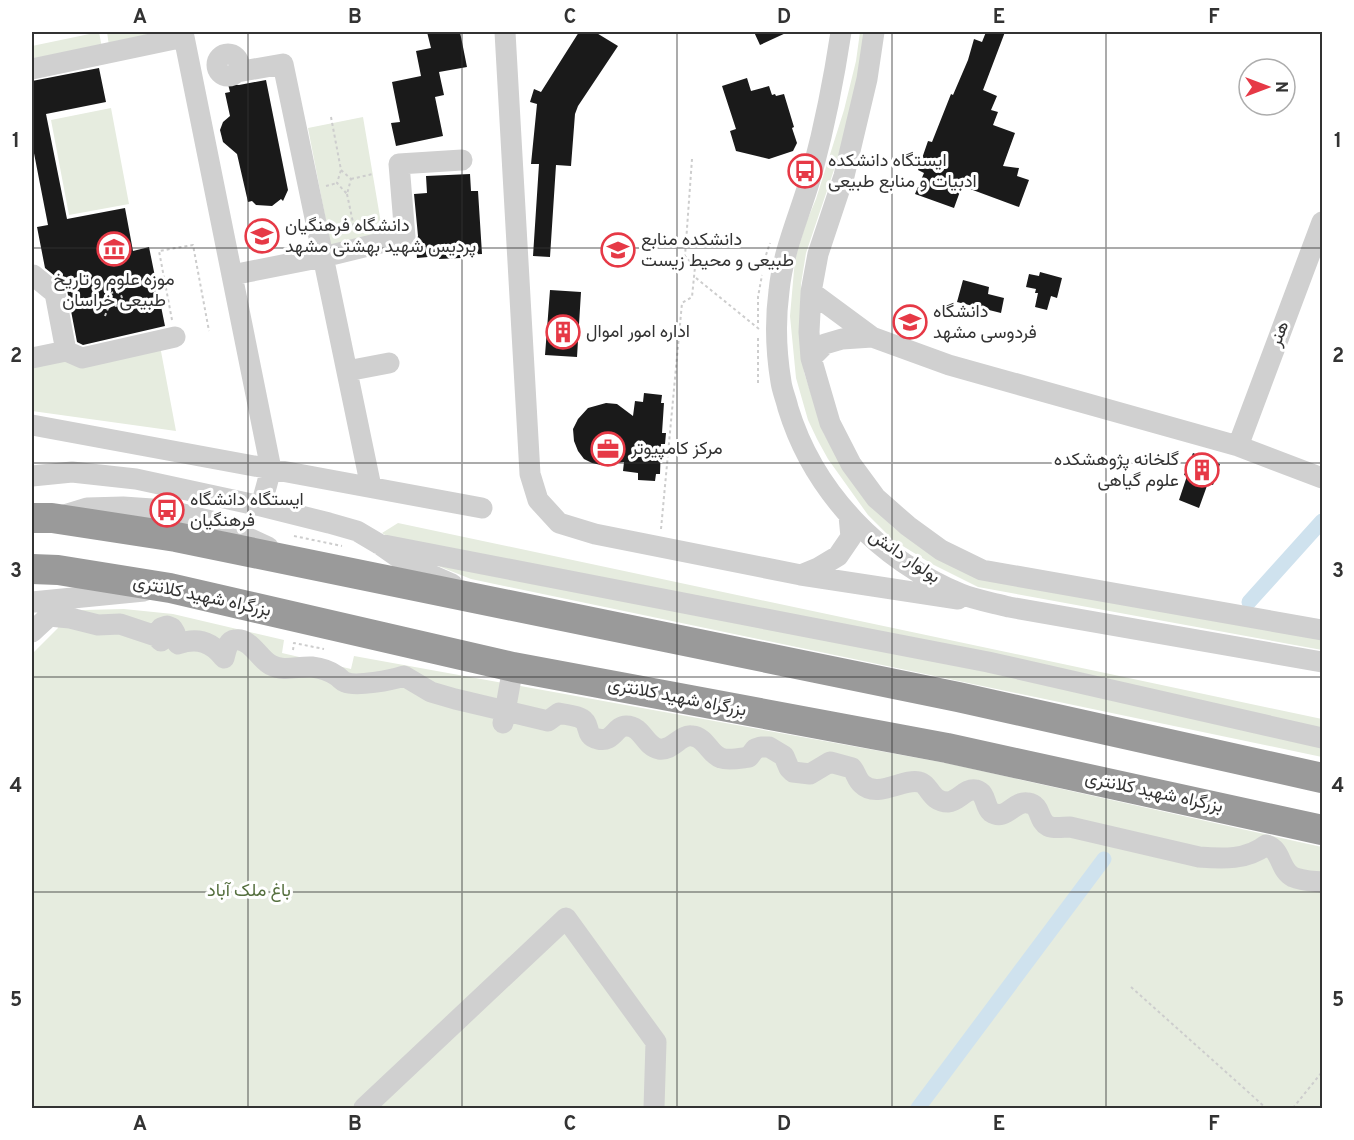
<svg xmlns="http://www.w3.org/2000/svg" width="1354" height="1140" font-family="Overpass,Vazirmatn,sans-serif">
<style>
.green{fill:#e6ecdf}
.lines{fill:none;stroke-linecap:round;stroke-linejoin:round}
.canal{stroke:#cfe2ee;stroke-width:15}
.building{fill:#1a1a1a}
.path{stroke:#cdcdcd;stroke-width:2;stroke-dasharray:3 3;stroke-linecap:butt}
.minor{stroke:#d0d0d0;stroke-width:21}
.highway{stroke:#9a9a9a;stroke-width:30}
.grid{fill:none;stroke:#333;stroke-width:1.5;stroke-opacity:0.55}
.labels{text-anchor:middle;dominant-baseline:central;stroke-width:6;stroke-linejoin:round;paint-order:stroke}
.poi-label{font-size:18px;fill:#333;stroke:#fff;text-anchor:start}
.street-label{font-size:18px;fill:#333;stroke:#fff}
.park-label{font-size:18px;fill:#56703f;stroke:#fff}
.neatline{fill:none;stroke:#333;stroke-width:2}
.grid-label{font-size:20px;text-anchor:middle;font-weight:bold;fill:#333}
</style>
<rect width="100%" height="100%" fill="#fff"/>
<!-- green -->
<path class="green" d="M99,32L102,48L32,62V46Z
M107,32H168L109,46Z
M860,32H867L843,143L806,253L801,284L800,331L804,372L824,434L835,453L872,505L893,527L912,541L946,561L1322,639V650L978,587L932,564L893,540L868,515L828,459L817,439L808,420L796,378L790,316L795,259L806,223L816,199L844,110L856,61Z
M111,108L129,204L69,215L51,120Z
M363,117L383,235L331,247L308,128Z
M160,346L176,431L32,411V364Z
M398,523L1322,719V757L471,579L423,560L382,533Z
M124,609L173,614L284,640L282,653L351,669L354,656L946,763L1322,847V1108H32V654L58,628L55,619L83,610Z"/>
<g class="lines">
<!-- canal -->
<path class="canal" d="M1249,602L1322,521
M918,1108L1104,859"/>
</g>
<!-- building -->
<path class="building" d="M427,32H460L467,67L439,72L444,95L435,97L443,136L396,146L391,123L400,122L392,82L421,76L416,51L431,48Z
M579,32H595L618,46L578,106L575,114L571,166L556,165L550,257L533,256L539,164H531L537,104L530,102L534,89L541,92Z
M754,32H788L760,45Z
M986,32H1005L983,90L997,96L991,110L998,112L993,125L1015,133L1003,166L1019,168L1017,176L1029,180L1019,207L962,186L954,208L915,194L924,173L918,170L928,141L932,142L951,94L953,95L968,60L974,39L982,42Z
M99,68L106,102L46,114L67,219L125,208L133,251L149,247L165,326L83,345L77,342L67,290L62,280H60L45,268L37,227L48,225L32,143V81Z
M747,78L751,91L769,86L772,95L775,94L776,96L784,94L794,127L792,128L797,143L793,151L769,159L736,151L730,131L736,129L722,86Z
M266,80L288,190L283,201L281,199L272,206L256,205L252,201L248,202L237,154L223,142L220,130L223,122L230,116L225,93L230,92L228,84L239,85Z
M470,174L471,191H478L482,254L460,255L461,258L439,259V256L417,258L416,243L418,236L414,194L427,193L426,176Z
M1040,272L1062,278L1057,298L1051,296L1047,310L1035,307L1038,293H1035L1036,289L1026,287L1029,274L1039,276Z
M963,280L989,287L988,294L1004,298L1001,313L957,302Z
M550,290L581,292L577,357L545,355Z
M644,393L662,395L661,403H664L662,433H666L665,444H661L660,474H656L655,481L638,480V473L623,471L624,462L601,465L592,463L584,459L578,451L574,441L573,429L578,419L588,408L606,403L617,404L633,416L635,401L643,402Z
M1193,453L1220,464L1213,485L1208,483L1199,508L1179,500L1187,476L1184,475Z"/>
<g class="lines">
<!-- path -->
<path class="path" d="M331,117L341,170
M341,170L351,179L347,194L337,183Z
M351,179L373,174
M326,186L337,183
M347,194L355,232
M766,255L770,243
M696,278L759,329
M95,284L109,295
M108 299a7 7 0 1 1 14 0a7 7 0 1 1-14 0Z
M118,293L125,278
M119,304L131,311
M105,316L110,303
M172,320L159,251L193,245L209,331
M758,323V297L762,275
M758,338V385
M661,529L682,303L692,297L695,267L685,256L692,159
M294,536L342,546
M293,650L294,643L324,649
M1131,987L1266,1108
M1293,1108L1322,1072"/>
<!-- minor -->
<path class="minor" d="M183,32L271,469L261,506
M505,32L530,474L538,500L559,523L595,534L801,575L958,599
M841,32C834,78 825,124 813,169C802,210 783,249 779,291C775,321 776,352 781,382C782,390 786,399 788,408C814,493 880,560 961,594C976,600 994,603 1009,607L1322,662
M874,32L867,79L844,176L818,254L811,292L809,332L811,358L830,423L851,464L876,498L908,526L941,550L982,570L1322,630
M217 65a11 11 0 1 1 22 0a11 11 0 1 1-22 0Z
M32,69L184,37
M237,72L283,64L371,487
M232,275L323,257L405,237L399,164L462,160
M811,292L872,337L949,365L1238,446L1322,478
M66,351L82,358L175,337
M32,358L66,351L55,293L33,275
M811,358L825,344L842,339L872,337
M347,371L389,363
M32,425L482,508
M1238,446L1322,222
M32,476L72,472L136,479L261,506L329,523L357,531L379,544L409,565L452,584
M61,516L87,508L123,507L167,510L211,521L268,547
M379,544L988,662L1322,738
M801,575L818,568L838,556L851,537L849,516
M32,602L144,591
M49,616L70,618L98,625L120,624L156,636L161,641
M32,632L60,606
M156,636L161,628L167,626L172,628L175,633L174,638L178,644C197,637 212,642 224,658C226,651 227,641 235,640C250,637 259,659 271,665C284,672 298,666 312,667C321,668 330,671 337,676C340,678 342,681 345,682C356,687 392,680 404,676L431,692L455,699L548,721L559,713C566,715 576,715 582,719C591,724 584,736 598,739C613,743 615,726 626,726C643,726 644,746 659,749C673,751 680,734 692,736C706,737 709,754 721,758C729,761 741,758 749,757L755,749L761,747H769L784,756L789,768L793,772L810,774L830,762L852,768C856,773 857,780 862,784C877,799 904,778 919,782C930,784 930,802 948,802C959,801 965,788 976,790C987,793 984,806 991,812C1006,822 1014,800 1028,803C1042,805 1037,820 1048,826C1054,829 1063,827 1070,827L1199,857C1223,859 1247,860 1266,845C1282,849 1279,870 1293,877C1302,881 1313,881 1322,882
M503,723L513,667
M364,1108L566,918L656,1042L654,1108"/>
<!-- highway -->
<path class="highway" d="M32,518H52L176,537L958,697L1322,778
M32,569L58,570L170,588L513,667L947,748L1322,830"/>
</g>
<!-- grid -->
<path class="grid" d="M248,32V1108M462,32V1108M677,32V1108M892,32V1108M1106,32V1108M32,248H1322M32,463H1322M32,677H1322M32,892H1322"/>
<!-- icons -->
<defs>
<g id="bus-ring" transform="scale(1.725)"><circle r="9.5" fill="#fff" stroke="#e63946" stroke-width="1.5"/><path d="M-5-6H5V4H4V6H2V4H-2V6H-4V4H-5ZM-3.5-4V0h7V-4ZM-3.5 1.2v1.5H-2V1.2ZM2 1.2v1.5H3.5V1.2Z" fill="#e63946"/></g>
<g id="university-ring" transform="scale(1.725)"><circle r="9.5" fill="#fff" stroke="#e63946" stroke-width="1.5"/><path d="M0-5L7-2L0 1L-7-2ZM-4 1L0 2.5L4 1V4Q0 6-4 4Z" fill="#e63946"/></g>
<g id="museum-ring" transform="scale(1.725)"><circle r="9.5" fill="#fff" stroke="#e63946" stroke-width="1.5"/><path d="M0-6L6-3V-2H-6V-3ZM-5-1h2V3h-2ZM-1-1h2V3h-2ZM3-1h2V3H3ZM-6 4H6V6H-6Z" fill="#e63946"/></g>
<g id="building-ring" transform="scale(1.725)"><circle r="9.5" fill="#fff" stroke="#e63946" stroke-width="1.5"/><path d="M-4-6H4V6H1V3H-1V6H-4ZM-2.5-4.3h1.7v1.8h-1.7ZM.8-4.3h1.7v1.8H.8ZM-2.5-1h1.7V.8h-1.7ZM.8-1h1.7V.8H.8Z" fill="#e63946"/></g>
<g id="office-ring" transform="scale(1.725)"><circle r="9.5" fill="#fff" stroke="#e63946" stroke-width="1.5"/><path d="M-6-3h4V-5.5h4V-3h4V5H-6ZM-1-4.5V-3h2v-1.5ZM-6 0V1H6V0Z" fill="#e63946"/></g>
</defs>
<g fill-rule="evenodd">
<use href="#bus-ring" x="805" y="171"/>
<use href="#university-ring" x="262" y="236"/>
<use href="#museum-ring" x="114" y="249"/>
<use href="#university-ring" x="618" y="250"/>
<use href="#university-ring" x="910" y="322"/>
<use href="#building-ring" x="563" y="332"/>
<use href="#office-ring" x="608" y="449"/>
<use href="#building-ring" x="1202" y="470"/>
<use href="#bus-ring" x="167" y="510"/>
</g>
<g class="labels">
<!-- poi labels -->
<g class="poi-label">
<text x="828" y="161">ایستگاه دانشکده<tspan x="828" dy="21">ادبیات و منابع طبیعی</tspan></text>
<text x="285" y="226">دانشگاه فرهنگیان<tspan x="285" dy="21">پردیس شهید بهشتی مشهد</tspan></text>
<text x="641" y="240">دانشکده منابع<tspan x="641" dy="21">طبیعی و محیط زیست</tspan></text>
<text x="114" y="280" text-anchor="middle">موزه علوم و تاریخ<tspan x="114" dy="21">طبیعی خراسان</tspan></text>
<text x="933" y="312">دانشگاه<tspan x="933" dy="21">فردوسی مشهد</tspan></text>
<text x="586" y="332">اداره امور اموال</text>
<text x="631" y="449">مرکز کامپیوتر</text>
<text x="1179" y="460" text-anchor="end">گلخانه پژوهشکده<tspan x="1179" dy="21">علوم گیاهی</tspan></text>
<text x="190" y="500">ایستگاه دانشگاه<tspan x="190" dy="21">فرهنگیان</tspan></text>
</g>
<!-- street labels -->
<g class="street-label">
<text transform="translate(1280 334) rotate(-69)">هنر</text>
<text transform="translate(904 557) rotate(34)">بولوار دانش</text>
<text transform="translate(202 597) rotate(12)">بزرگراه شهید کلانتری</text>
<text transform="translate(677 698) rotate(11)">بزرگراه شهید کلانتری</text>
<text transform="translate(1154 793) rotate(12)">بزرگراه شهید کلانتری</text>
</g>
<!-- park labels -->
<g class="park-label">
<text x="249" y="891">باغ ملک آباد</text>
</g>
</g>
<!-- border -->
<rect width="1354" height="1140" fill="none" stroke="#ffffff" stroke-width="66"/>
<!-- north arrow -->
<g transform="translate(1267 87) rotate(90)"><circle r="28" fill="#ffffff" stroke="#adadad" stroke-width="1.5"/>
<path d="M0-4.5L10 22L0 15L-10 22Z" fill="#e63946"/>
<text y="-9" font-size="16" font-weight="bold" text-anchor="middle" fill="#333333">N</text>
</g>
<rect x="33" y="33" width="1288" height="1074" class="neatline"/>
<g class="grid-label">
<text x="140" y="23">A</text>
<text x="355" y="23">B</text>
<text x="570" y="23">C</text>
<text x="784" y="23">D</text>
<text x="999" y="23">E</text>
<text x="1214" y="23">F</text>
<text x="16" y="147">1</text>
<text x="1338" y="147">1</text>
<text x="16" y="362">2</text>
<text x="1338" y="362">2</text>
<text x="16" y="577">3</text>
<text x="1338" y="577">3</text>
<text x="16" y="792">4</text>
<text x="1338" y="792">4</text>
<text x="16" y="1006">5</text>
<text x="1338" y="1006">5</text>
<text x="140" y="1130">A</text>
<text x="355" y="1130">B</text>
<text x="570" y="1130">C</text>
<text x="784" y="1130">D</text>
<text x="999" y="1130">E</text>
<text x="1214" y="1130">F</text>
</g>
</svg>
